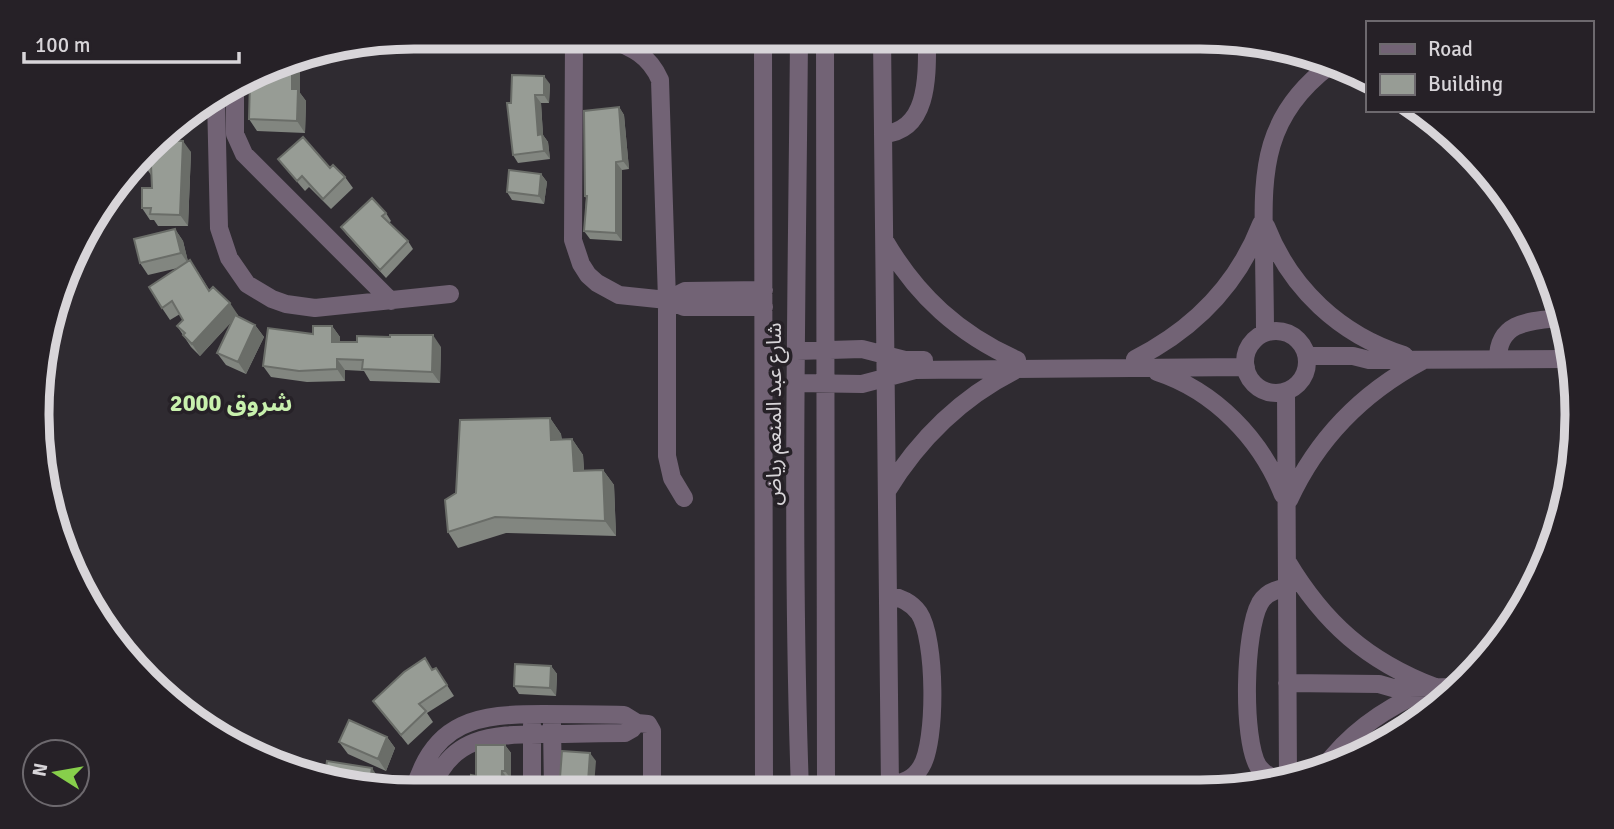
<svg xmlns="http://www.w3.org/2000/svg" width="1614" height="829" font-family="Signika,'Noto Sans Arabic',sans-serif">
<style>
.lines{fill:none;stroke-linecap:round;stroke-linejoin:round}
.minor{stroke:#726375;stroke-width:18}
.wall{fill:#828680}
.shaded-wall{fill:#6a6d68}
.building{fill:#979c95;stroke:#6a6d68;stroke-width:2}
.labels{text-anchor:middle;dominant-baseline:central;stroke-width:7;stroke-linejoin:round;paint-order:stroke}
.street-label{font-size:21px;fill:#d8d5d9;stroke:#262127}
.quarter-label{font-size:24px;font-weight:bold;fill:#c8f1ad;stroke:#262127}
.rim{fill:none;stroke:#d8d5d9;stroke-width:9}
</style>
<rect width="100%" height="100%" fill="#2f2b31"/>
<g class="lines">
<!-- minor -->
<path class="minor" d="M574,37L573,240L581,264L588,275L597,283L619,295L667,300L684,307H764
M606,37C630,47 649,54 660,80L667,300V456L672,478L684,498
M763,37L764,790
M799,37C797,288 791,540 800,790
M825,37L826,790
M882,37L890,790
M235,88V134L244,154L391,301
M216,98L219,228L229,258L247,284L272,299L286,304L315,308L450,294
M883,134C930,131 927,73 927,37
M1266,226C1290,288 1340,335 1404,355
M885,241C917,296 959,334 1017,360
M667,300L685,291L764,290
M1245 362a31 31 0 1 1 62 0a31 31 0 1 1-62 0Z
M1265,333C1265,303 1264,273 1264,242C1262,168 1265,115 1329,66
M797,351L862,349L905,360H924
M1307,356H1353L1369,360L1566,359
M1135,359C1194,329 1237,286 1261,224
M1498,359C1498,321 1531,321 1560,318
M1157,372C1215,391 1261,439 1283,495
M797,383L862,384L915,370L1246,367
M1286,391L1288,779
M887,491C919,439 959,399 1014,371
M1289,500C1317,439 1362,393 1422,361
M1287,561C1324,623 1367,661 1435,687
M888,595C901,598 911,602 919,613C936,638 937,742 921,767C914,779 903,783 890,785
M1287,683L1379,684L1393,688L1457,687
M552,724L553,791
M532,725V791
M1322,770C1348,734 1385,708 1425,691
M1280,781C1271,778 1264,774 1258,766C1242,738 1244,632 1260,603C1266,593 1275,589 1287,588
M414,791C433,720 479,714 543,714C570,714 597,714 624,715L637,723L648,724L652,731V791
M431,791C451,733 496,735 548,734C574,734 599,733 625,733L632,729L637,723"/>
</g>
<!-- wall -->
<path class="wall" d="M293,57L300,61V93L306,101L305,133L257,131L249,119L250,89L245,82Z
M550,84L549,103H541L543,135L548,142L550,159L518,163L513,155L511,103Z
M619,107L624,115L629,169L622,170V241L590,239L584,231L586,198L585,196Z
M167,140L191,152L188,226H158L154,220H150L142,208L152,188L151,175L144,165Z
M278,159L330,168L345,177L353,188L331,209L309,187L305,191L286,169Z
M541,174L547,182L544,204L512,200L507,192Z
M386,213L391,221L389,223L408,241L413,249L386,278L347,235L341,227Z
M175,229L183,241L188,262L198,272L210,291L238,315L237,316L255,325L264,337L246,374L226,365L217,353L232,321L200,356L191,347L177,326L183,320L180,314L170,320L162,308L178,268L148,275L140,263Z
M332,326L340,337V342L441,347L440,383L370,381L364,371L345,370V381L307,382L271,377L263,366L313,334Z
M550,418L561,434L562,440L572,439L583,455L584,471L603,470L614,485L616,536L506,533L458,548L448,532L456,493Z
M551,666L557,674L556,696L519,694L514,686Z
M436,668L454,696L427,713L433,722L408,745L373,701Z
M147,681L169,687L177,699L174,701Z
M387,737L395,748L386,771L348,754L339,742Z
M505,745L511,753V779L476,776Z"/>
<!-- shaded-wall -->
<path class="shaded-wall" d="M297,56L300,61V93L306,101L305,133L297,121L292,89V57Z
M544,76L550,84L549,103L544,95Z
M535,95L541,103L543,135L548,142L550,159L544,151L538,135Z
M619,107L624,115L629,169L623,161Z
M167,133V151L160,141Z
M183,141L191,152L188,226L180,215Z
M616,162L622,170V241L616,233Z
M541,174L547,182L544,204L539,196Z
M175,229L183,241L189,265L181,253Z
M230,303L238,315L200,356L192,344Z
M255,325L264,337L246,374L238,362Z
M332,326L340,337V353L332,342Z
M433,335L441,347L440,383L432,372Z
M337,359L345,370V381L337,369Z
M550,418L561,434L562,456L551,440Z
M572,439L583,455L585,487L574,471Z
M603,470L614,485L616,536L605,521Z
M551,666L557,674L556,696L550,688Z
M387,737L395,748L386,771L378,759Z
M505,745L511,753V779L505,771Z
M590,753L596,761L594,786L597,791H591L588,782Z
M372,768L380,780L379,788L369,786Z
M502,771L508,779L507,791H501Z"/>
<!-- building -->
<path class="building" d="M292,57V89H298L297,121L249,119L250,80Z
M512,75L544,76V95H535L538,135L542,134L544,151L513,155L507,103H511Z
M619,107L623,161L616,162V233L584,231L587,196H585L584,111Z
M303,137L330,168L333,165L345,177L323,199L302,176L297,181L278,159Z
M161,140L183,141L180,215L150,214L151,208H142V188H152L151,165H144L145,157Z
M509,170L541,174L539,196L507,192Z
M372,198L386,213L382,216L408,241L380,270L341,227Z
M175,229L181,253L140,263L134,239Z
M190,260L209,291L213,287L230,303L192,344L183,335L185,333L177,326L183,320L172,301L162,308L149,287Z
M235,315L255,325L238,362L217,353Z
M313,326H332V342H357V336L390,337V335H433L432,372L362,369L363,360L337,359V369L299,371L263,366L268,328L313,334Z
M550,418L551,440L572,439L574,471L603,470L605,521L495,517L448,532L445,500L456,493L460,420Z
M117,639L134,650L169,687L163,693L147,681Z
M425,658L432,670L436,668L447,685L419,704L426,711L401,735L373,701L404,672Z
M515,664L551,666L550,688L514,686Z
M349,720L387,737L378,759L339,742Z
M476,745H505V771H502L501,791H470L471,775L476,776Z
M562,751L590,753L588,782L592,783L591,791H559Z
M327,761L372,768L369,786L325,774Z"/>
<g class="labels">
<!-- street labels -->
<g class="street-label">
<text transform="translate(774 414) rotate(-90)">شارع عبد المنعم رياض</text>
</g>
<!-- quarter labels -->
<g class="quarter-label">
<text x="231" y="403">شروق 2000</text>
</g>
</g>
<!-- crop -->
<path d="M0 0H1614V829H0ZM414 49H1200A365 365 0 0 1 1565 414V415A365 365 0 0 1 1200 780H414A365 365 0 0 1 49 415V414A365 365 0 0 1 414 49Z" fill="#262127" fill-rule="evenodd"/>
<path class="rim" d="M414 49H1200A365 365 0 0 1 1565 414V415A365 365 0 0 1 1200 780H414A365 365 0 0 1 49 415V414A365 365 0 0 1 414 49Z"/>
<!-- legend -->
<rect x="1366" y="21" width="228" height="91" fill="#262127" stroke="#6d696e" stroke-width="2"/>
<rect x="1380" y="44" width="35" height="10" fill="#726375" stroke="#6d696e" stroke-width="2"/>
<text x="1428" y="56" font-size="21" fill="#d8d5d9">Road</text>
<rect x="1380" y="74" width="35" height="21" fill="#979c95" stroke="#6d696e" stroke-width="2"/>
<text x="1428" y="91" font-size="21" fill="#d8d5d9">Building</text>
<!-- north arrow -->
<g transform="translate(56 773) rotate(281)"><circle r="33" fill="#262127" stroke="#6d696e" stroke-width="2"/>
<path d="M0-5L12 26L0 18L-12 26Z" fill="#87cf4b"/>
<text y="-10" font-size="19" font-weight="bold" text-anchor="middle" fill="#d8d5d9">N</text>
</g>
<!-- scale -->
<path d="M24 52v10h215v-10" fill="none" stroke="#d8d5d9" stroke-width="3.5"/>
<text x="35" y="52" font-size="21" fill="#d8d5d9" stroke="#262127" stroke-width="5" paint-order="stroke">100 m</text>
</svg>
